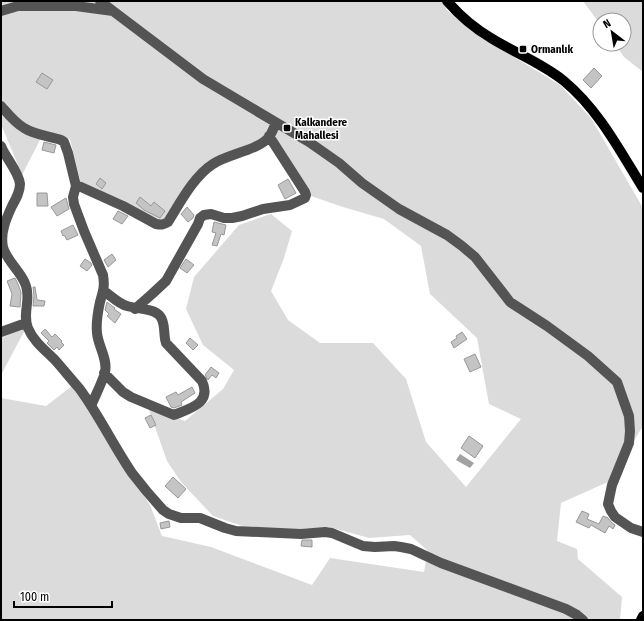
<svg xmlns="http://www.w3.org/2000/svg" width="644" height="621" font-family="'Fira Sans Condensed',sans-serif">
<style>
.green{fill:#dbdbdb}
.water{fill:#a2a2a2}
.building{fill:#c4c4c4;stroke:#989898}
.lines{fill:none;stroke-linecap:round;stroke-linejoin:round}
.minor{stroke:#545454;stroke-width:10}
.major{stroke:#000;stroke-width:10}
.poi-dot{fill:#000;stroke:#fff;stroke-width:1.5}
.labels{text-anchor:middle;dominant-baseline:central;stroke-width:3;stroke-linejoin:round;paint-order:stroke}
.poi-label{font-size:11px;font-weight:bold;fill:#000;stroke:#fff;text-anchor:start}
</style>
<rect width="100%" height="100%" fill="#fff"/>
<!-- green -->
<path class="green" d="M1,1H442L448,11L478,35L560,85L591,118L643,208V429H641L610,481L561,503L557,541L577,549L578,559L622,597L620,620H1V398L46,406L72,386L150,505L162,536L211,547L312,585L330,558L424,572L428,551L410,535L369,538L329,527L260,532L213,516L181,482L167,461L148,407L185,421L223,389L234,370L203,345L186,309L194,277L239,225L271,214L292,231L284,258L271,291L288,320L320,343H373L406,379L426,442L466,487L521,419L489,404L477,338L430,294L421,246L384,219L343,207L308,195L272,142L196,175L160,226L82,188L70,139L43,134L22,175L1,124Z
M583,1H643V72L624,57L615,44H624V20H600V24Z
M26,328L1,375V338Z"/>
<!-- water -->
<path class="water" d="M460,454L474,463L470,468L456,460Z"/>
<!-- building -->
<path class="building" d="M594,68L602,76L591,88L583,80Z
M42,73L53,80L47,89L36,82Z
M44,142L56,145L54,153L42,150Z
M100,178L106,183L102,189L96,184Z
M288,179L296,193L285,199L278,185Z
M37,193H47L48,206H37Z
M140,197L151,206L154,202L165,211L160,218L144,210L136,203Z
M66,198L69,209L57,216L51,207Z
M187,207L194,215L193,218L188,222L181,214Z
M118,211L128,216L122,224L113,219Z
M214,222L226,225L224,235L221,234L217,246L212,245L216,233L212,232Z
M73,225L78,235L67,240L64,235L63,236L61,231Z
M112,254L116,260L108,267L104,260Z
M85,259L91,263L92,265L87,271L80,266Z
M186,259L194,265L187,273L180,268Z
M15,278L18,284L21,292L20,307L10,306L12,294L7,281Z
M33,287H35L37,300L45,301L44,306H33L34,296Z
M107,302L115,308L114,309L121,314L115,323L107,316L109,314L105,310Z
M45,329L52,337L55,334L62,341L61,342L64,345L59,350L57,347L54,350L47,343L49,341L41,333Z
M462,332L467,339L454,348L451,342L457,338L456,336Z
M190,338L198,345L193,350L186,343Z
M475,354L481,367L470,372L464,359Z
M211,367L219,373L216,378L212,375L208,380L205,375Z
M192,387L195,393L181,402L182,405L174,408L171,407L166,397L176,392L178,395Z
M151,415L156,425L150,428L145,418Z
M469,436L483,446L475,458L461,448Z
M173,477L186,489L178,498L165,486Z
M582,511L589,514L587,519L599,524L603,516L608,518L611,522L615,525L613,529L609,526L605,533L591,525L589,528L576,522Z
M169,521L170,527L161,529L160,523Z
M302,540H312V547L301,546Z"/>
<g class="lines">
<!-- minor -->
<path class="minor" d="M100,1L113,11
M1,11L18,6H76L113,11L203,79L309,142L339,163L362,183L399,209L447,235L462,246L475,257L510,302L547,326L588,356L617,382L629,416L630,431L629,443L612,485L608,504L611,511L615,517L631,528L643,532
M1,106C8,114 15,123 24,128C35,135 49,136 61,140L64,142L68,153L76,186L73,197L74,204L84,231L103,275C105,287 103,291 100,302C98,311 96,323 97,333C98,346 108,359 105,372C103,381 95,396 91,406
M1,146C5,157 19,172 20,184C20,192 16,199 12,206C6,219 0,233 3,247C7,262 22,272 26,286C31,299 22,315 28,328C33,341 45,350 55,360C63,369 71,379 79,388C99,415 113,445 132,473C142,486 152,498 163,510L169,514L181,518H200L225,528L236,531L301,534L325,532L332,533L363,546L375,547L394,546L401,547L411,549L441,563L566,609L577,615L583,620
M76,186L81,187L123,206L156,224C161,225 163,225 168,222C180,203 194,176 213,164C228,154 259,150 269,137C272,133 274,127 276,123
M104,291C111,296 119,304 127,306C137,309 154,308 160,316C166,323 163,335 166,343L202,381C212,403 191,408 174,415L131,397L123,392L104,373
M135,309L152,294L166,281L198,224L200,218L204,215L211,214L224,218H232L242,216L263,209L290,205L305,198L306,195L305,192L269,136
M1,332L26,323"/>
<!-- major -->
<path class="major" d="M447,1C460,16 474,28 491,38C515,53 542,63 564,81C599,110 620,151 643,188
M641,620L643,616"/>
</g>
<!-- markers -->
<g class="poi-dot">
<rect x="519" y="45" width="8" height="8" rx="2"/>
<rect x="283" y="124" width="8" height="8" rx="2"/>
</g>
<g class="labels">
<!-- poi labels -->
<g class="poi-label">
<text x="531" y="49">Ormanlık</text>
<text x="295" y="122">Kalkandere<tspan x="295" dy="13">Mahallesi</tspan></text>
</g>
</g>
<!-- border -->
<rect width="644" height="621" fill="none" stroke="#000000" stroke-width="4"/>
<!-- north arrow -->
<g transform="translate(612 32) rotate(329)"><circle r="19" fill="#ffffff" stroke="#999999"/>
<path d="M0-3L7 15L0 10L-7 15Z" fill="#000000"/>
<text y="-6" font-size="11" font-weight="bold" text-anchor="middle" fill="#000000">N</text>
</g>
<!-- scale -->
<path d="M14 601v6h98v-6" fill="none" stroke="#000000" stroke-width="2"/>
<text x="20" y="601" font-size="12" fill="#000000" stroke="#ffffff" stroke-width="3" paint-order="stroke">100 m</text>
</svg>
